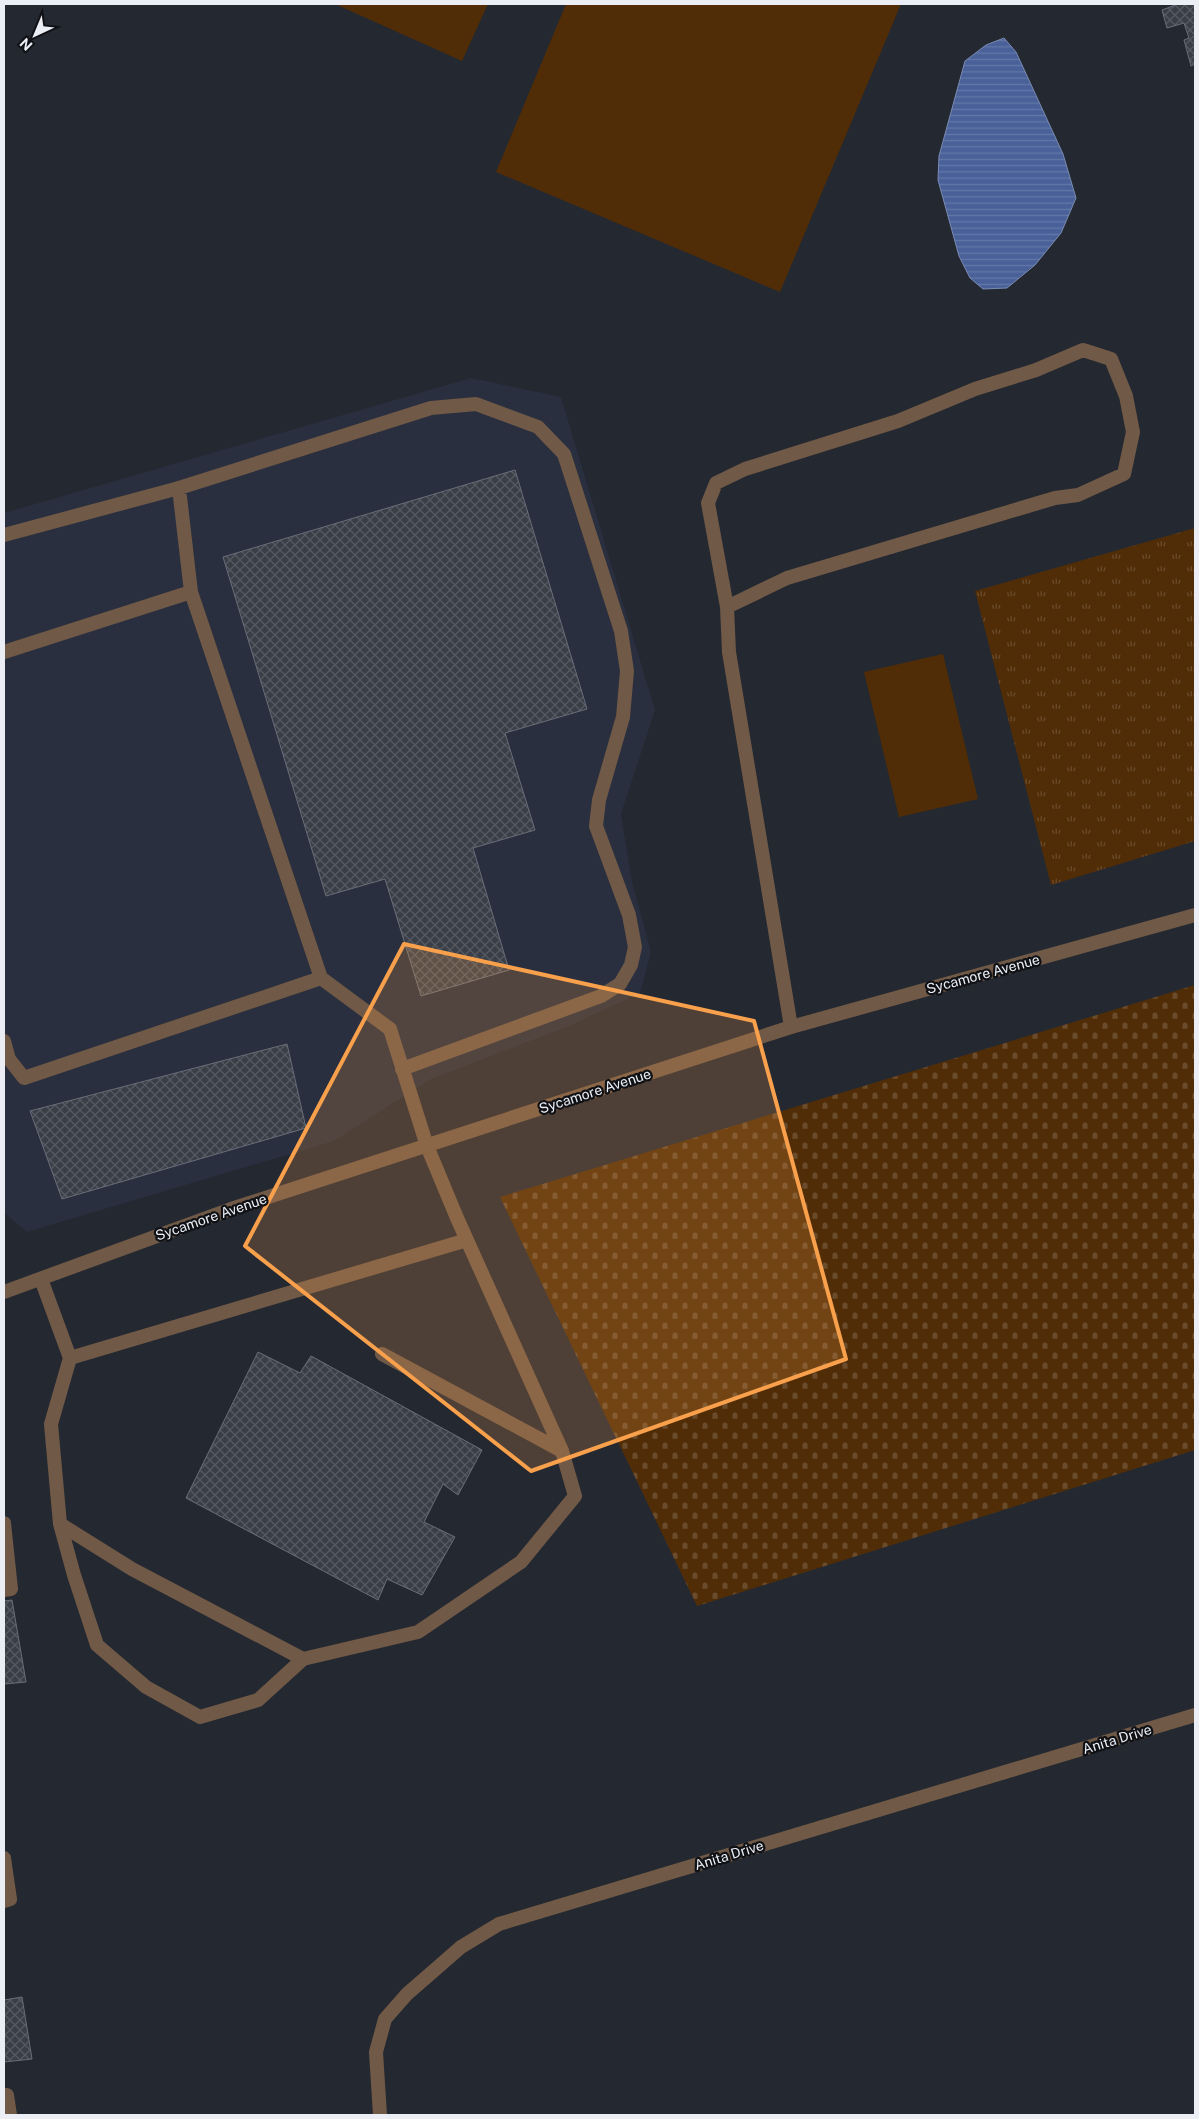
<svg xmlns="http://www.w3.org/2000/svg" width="1199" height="2119" font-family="'Public Sans',sans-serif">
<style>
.built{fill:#292f3e}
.grass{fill:url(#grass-tufts)}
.cemetery{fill:url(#cemetery-stones)}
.garden{fill:#512d07}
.water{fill:url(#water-rules);stroke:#7a8bb4}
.building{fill:url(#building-cross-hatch);stroke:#696e78}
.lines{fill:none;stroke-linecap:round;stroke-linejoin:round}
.service{stroke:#705946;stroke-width:14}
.minor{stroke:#705946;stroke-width:14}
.marked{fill:#f8a04b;fill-opacity:0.2;stroke:#f8a04b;stroke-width:4;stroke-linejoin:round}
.labels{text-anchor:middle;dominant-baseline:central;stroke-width:4.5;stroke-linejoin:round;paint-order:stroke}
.street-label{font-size:14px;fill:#ebeef4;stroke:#0f1115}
</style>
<defs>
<pattern id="grass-tufts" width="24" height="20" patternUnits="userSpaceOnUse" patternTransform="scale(1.25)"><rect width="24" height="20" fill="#512d07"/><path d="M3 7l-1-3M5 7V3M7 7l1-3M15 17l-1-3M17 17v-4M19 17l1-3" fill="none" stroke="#6a4c2c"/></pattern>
<pattern id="cemetery-stones" width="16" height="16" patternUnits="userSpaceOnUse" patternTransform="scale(1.25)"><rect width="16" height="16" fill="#512d07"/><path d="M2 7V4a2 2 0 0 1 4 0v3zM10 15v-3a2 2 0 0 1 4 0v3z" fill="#6a4c2c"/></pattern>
<pattern id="water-rules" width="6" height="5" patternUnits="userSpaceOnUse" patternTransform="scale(1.25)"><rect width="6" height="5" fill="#496198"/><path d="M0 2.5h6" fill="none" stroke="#6378a7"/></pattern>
<pattern id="building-cross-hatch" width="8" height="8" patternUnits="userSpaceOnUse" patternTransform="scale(1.25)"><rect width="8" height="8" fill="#393e47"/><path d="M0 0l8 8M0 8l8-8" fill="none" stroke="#565a62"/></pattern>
</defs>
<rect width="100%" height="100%" fill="#242831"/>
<!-- built -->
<path class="built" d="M471,378L561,397L655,710L621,814L632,882L651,952L640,993L569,1026L431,1079L334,1141L27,1232L4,1213V513Z"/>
<!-- grass -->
<path class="grass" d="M1195,528V841L1051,885L975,591Z"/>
<!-- cemetery -->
<path class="cemetery" d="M1195,985V1450L697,1606L500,1197Z"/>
<!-- garden -->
<path class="garden" d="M335,4H488L462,61Z
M566,4H901L780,292L496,172Z
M943,654L978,799L899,817L864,672Z"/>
<!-- water -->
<path class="water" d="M1004,38L1016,52L1063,154L1076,198L1061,233L1035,265L1007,288L983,289L970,278L959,256L938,180L939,156L965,61L986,45Z"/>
<!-- building -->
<path class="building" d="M1178,4H1195V64L1191,66L1184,40L1189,38L1184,23L1167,28L1162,10Z
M515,470L587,709L505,733L535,830L473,848L509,970L421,996L385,879L326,896L223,557Z
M287,1044L306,1128L62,1199L30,1111Z
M258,1352L300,1373L311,1356L482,1450L458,1495L443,1484L424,1522L455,1537L422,1595L387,1579L378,1600L186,1498Z
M12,1600L26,1682L4,1684V1601Z
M22,1997L32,2059L4,2062V2000Z"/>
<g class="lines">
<!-- service -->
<path class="service" d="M191,592L321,978
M727,607L787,578L1055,498L1078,495L1124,474L1133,432L1126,396L1111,359L1083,350L1036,370L975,389L898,421L745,469L716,483L708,503L727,607L729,652L791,1027
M4,652L191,592L179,488L431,408L476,404L538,427L564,454L621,631L627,671L623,717L599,800L596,826L629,915L635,947L631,965L620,984L601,996L402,1069
M4,1041L9,1059L24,1078L321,978L390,1029L427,1146L457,1218L562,1451L575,1496L521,1562L418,1632L303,1659L132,1569L60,1524
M41,1279L70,1358L51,1424L60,1524L74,1575L97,1645L146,1687L200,1717L258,1700L303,1659
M382,1354L562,1451
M70,1358L467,1240
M4,1523L11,1589L4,1590
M4,1858L10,1899L4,1901
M4,2095H7L10,2115"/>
<!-- minor -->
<path class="minor" d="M4,535L179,488
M4,1292L231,1209L791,1027L1195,915
M380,2115L376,2052L385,2019L407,1994L461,1947L499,1924L1195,1715"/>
</g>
<!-- marked area -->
<path class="marked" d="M404,944L754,1021L846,1359L531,1471L245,1246Z"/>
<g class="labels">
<!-- street labels -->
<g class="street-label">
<text transform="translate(983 974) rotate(-15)">Sycamore Avenue</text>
<text transform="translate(595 1091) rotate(-18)">Sycamore Avenue</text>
<text transform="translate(211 1217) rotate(-19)">Sycamore Avenue</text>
<text transform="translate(1117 1739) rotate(-17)">Anita Drive</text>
<text transform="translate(729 1855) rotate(-17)">Anita Drive</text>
</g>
</g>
<!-- border -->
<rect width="1199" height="2119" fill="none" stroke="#ebeef4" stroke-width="10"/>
<!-- north arrow -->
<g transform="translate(35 35) rotate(224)" stroke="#0f1115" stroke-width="4" paint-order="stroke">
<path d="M0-4L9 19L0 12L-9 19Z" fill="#ebeef4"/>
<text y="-8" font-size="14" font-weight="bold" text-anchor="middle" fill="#ebeef4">N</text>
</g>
</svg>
